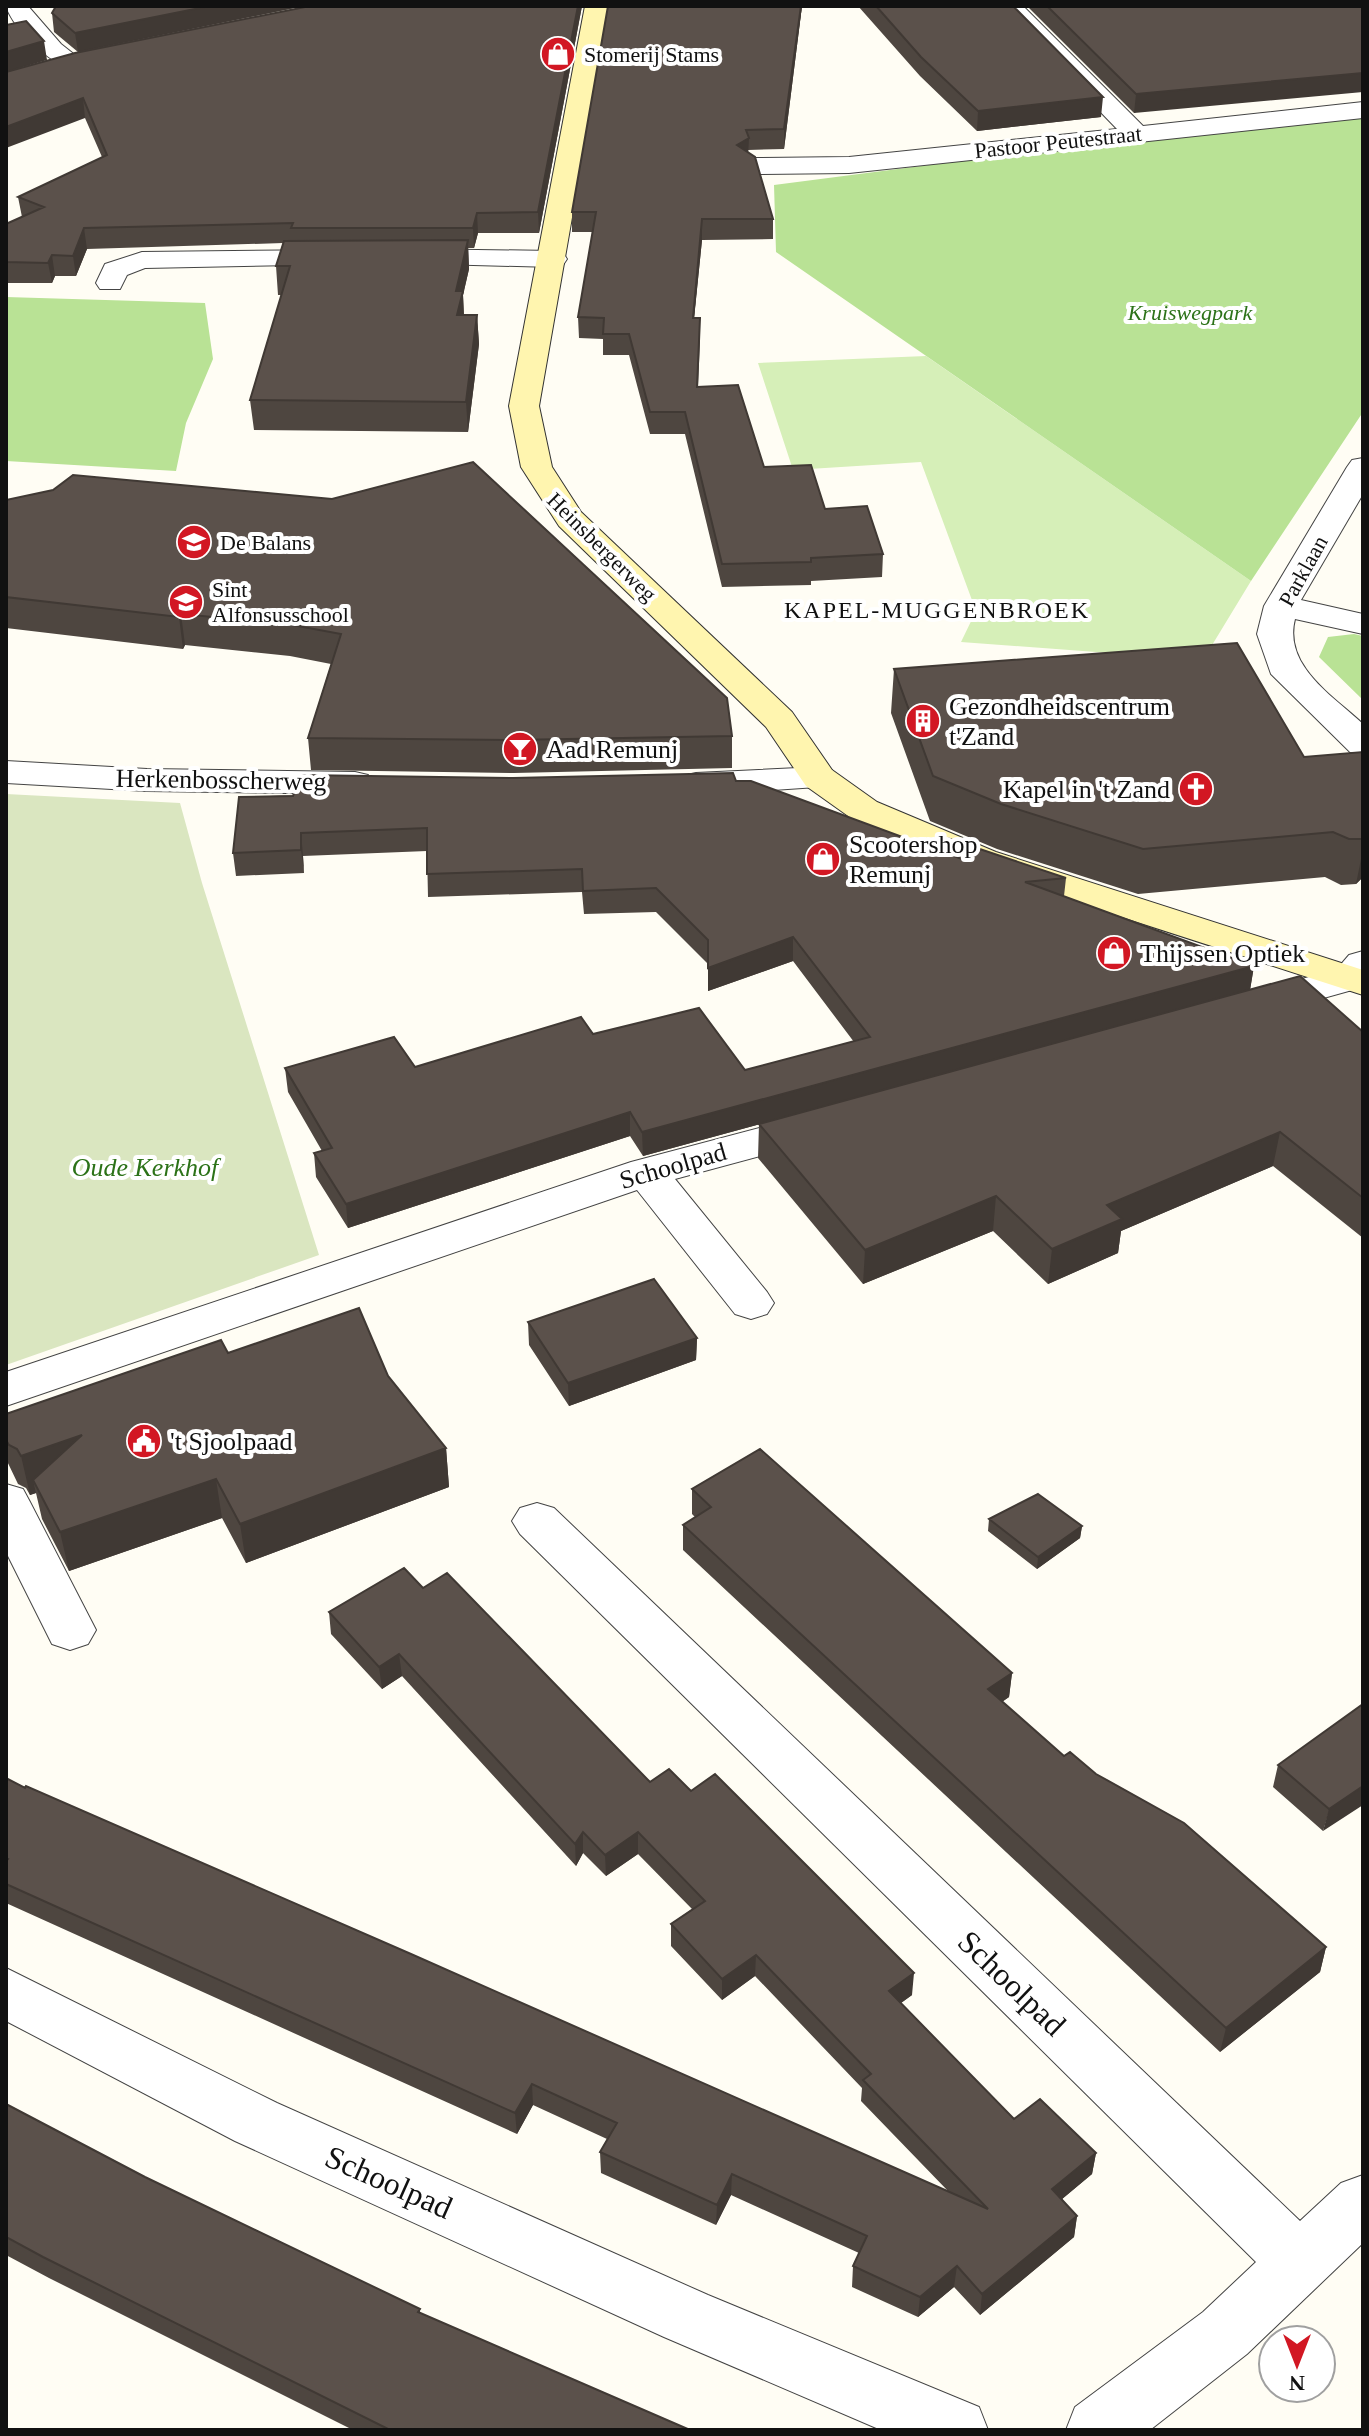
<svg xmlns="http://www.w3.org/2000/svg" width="1369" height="2436" font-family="'Times New Roman',serif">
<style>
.green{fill:#d6efb8}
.forest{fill:#b9e295}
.cemetery{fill:#dae6c0}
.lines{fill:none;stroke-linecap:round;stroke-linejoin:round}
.street-casing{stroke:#444;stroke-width:2}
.secondary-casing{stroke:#333;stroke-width:2}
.street{fill:#fff;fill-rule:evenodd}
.secondary{fill:#fff5af;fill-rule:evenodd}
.wall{fill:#4e4640}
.shaded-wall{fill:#403934}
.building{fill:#5b514b;stroke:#403934;stroke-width:2}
.labels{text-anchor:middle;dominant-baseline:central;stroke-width:8;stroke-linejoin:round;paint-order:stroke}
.far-poi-label{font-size:22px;fill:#111;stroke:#fff;text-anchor:start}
.far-street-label{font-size:22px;fill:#111;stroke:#fff}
.far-park-label{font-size:22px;font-style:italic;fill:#2c7218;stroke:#fff}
.far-neighbourhood-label{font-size:24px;letter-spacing:2px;fill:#111;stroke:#fff}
.poi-label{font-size:26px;fill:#111;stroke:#fff;text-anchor:start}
.street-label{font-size:26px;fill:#111;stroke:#fff}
.park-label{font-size:26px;font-style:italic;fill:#2c7218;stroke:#fff}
.near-street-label{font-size:32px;fill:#111;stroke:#fff}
</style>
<rect width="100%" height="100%" fill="#fffdf4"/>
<!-- green -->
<path class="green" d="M926,356L1251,581L1203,660L961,642L976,611L921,462L793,470L758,363Z"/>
<!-- forest -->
<path class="forest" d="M1363,118V412L1251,581L776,252L774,185L1147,137Z
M6,297L205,303L213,359L186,423L176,471L6,461Z
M1354,634L1363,636V700L1319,657L1328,637Z"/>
<!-- cemetery -->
<path class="cemetery" d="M6,794L180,803L202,883L319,1255L6,1365Z"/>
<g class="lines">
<!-- street casing -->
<g class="street-casing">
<path id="street" d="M6,6H28L61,44L85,63L82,68C57,74 12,28 6,6Z
M998,6H1023L1143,126L1363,102V118L849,173L753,174L740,166L753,158L849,157L1117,129Z
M410,249L553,251L563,253L567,259L563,265L553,267L400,263L396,257L400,251Z
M337,250L347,252L351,258L347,264L145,268L127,275L120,289H100L96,283L105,264L142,252Z
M1363,458V494L1301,600L1363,614V634L1295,619C1283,666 1333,696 1363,724V755L1350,752L1271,674L1257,634L1264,606L1347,467L1352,460Z
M6,761L147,769L355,772L368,775L373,783L368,791L355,794L147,791L6,783Z
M819,767L832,770L837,778L832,786L696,795L683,792L678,784L683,776L696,773Z
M1363,951V987L1256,1017L1242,1014L1236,1005L1242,996L1337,969L1349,955Z
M816,1113L831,1117L837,1127L831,1137L675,1179L767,1292L774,1303L767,1314L751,1319L735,1314L637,1190L6,1406V1372L631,1162Z
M6,1484L23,1489L30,1502L96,1630L88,1644L70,1650L52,1644L6,1552Z
M537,1503L554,1508L1300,2221L1341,2183L1363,2175V2243L1247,2354L1150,2430H1066L1075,2407L1203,2312L1256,2262L520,1534L512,1521L520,1508Z
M6,1968L277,2103L708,2295L979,2407L988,2430H881L664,2337L235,2141L6,2021Z"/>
</g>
<!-- secondary casing -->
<g class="secondary-casing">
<path id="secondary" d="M585,6H609L539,406L552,467L581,512L792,712L832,770L877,802L996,852L1363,970V995L970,868L851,818L806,786L766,727L559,526L521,467L509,406Z"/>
</g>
<!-- street -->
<use href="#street" class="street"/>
<!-- secondary -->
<use href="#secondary" class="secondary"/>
</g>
<!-- wall -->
<path class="wall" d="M56,6H304L78,52L54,32L52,13Z
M310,6H582L539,233H478L474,248H468L469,269L463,295L464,315H477L479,344L468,432L254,430L250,400L282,295H278L276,266L283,243L87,249L76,276H55L52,283H6V224L22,217L18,197L102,157L85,118L6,72Z
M802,6L784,149L748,150V153L773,219V239L702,240L694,318L700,339L698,387L764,467L825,509L883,554L882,577L811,581V585L722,587L685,434H650L629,355H603V339L579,338L578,317L593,232H572V212Z
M858,6H1013L1101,117L977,131L920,76Z
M1027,6H1363L1134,113Z
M6,500L732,736V768L514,773L311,770L308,738L331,664L290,656L185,645L183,649L6,628Z
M894,669L1304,757L1363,752V877L1356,884L1341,885L1325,877L1138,894L997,849L930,821L891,713Z
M736,781L949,854L950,839L1066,878L1064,896L1254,966L1250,990L643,1156L630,1136L348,1228L316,1177L314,1153L322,1151L288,1092L285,1068L415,1067L593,1034L745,1070L854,1042L793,961L708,991V964L656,912L584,914L582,892L428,897L427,851L303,856L304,873L236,876L233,853L239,797Z
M1363,1032V1238L1273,1166L1121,1231L1118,1253L1048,1284L993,1231L863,1284L758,1158L759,1124Z
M528,1322L697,1338L696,1360L569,1406L529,1345Z
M228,1353L388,1376L446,1448L449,1487L246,1563L222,1518L69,1571L42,1519L36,1493L30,1495L26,1488L18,1484L6,1459V1414Z
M692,1489L1012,1673L1009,1697L1002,1702L1064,1756L1096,1774L1326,1947L1320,1972L1220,2052L683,1550V1525L695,1517L692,1514Z
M989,1519L1082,1526L1080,1538L1037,1569L988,1531Z
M423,1588L650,1782L691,1791L912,1995L901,2003L1014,2119L1096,2153L1092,2174L1062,2199L1077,2216L1074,2237L980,2315L954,2287L918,2317L852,2287L853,2266L859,2253L731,2195L716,2225L601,2173L600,2152L607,2139L533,2105L517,2134L6,1903V1778L25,1788L948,2191L861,2101L862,2088L755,1976L722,2000L671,1946V1924L692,1909L638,1854L606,1876L583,1853L576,1866L402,1676L382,1689L331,1634L329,1612Z
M1363,1704L1323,1831L1273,1787L1278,1765Z
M6,2104L145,2177L420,2309V2313L690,2430H353L49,2278L6,2255Z"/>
<!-- shaded-wall -->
<path class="shaded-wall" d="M210,6H304L78,52L75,33Z
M578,6H582L539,233L538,212Z
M801,6H802L784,149V129Z
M44,41L47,60L6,72V52Z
M1363,73V92L1134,113L1136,94Z
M1103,97L1101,117L977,131L978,111Z
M83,98L85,118L6,148V127Z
M749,138L748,157L737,145Z
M477,213L478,233L474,248L473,228Z
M702,219V240L692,339L693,318Z
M84,228L87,249L76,276L73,256Z
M468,240L469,269L463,295L464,320L459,344L456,291Z
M52,255L55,276L52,283L48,263Z
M477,315L479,344L468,432L466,402Z
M181,614L185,645L183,649L179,617Z
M301,833L303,856L304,873L301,850Z
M1363,849V877L1356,884Z
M793,937V961L708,991V968Z
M1254,966L1250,990L643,1156L642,1132Z
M630,1112V1136L348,1228L346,1204Z
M1280,1132L1273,1166L1121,1231L1118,1253L1048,1284L1052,1249L1107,1205Z
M996,1196L993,1231L863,1284L865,1250Z
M697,1338L696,1360L569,1406L568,1383Z
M82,1435L33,1480L36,1493L30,1495L21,1456Z
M446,1448L449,1487L246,1563L240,1524Z
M216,1479L222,1518L69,1571L60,1532Z
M1082,1526L1080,1538L1037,1569L1038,1557Z
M399,1654L402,1676L382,1689L379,1667Z
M1012,1673L1009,1697L985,1713L988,1689Z
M1363,1786V1805L1323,1831L1329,1809Z
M583,1832V1853L576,1866L575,1844Z
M638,1832V1854L606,1876L605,1855Z
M1326,1947L1320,1972L1220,2052L1226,2028Z
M756,1955L755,1976L722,2000V1979Z
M914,1973L912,1995L887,2013L889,1991Z
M532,2084L533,2105L517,2134L515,2113Z
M1096,2153L1092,2174L1049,2210L1052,2189Z
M732,2174L731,2195L716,2225L717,2205Z
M1077,2216L1074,2237L980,2315L982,2294Z
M957,2266L954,2287L918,2317L920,2297Z"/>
<!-- building -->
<path class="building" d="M56,6H210L75,33L52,13Z
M310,6H578L538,212L477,213L473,228H291L293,223L84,228L73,256L52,255L48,263L6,262V224L44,207L18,197L107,155L83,98L6,127V72L75,53Z
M608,6H801L784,129L746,130L749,138L737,145L755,157L773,219H702L693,318H700L697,387L738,385L764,467L811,465L825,509L867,506L883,554L811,558V562L722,564L685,412H650L629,334H603L604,318L578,317L596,212H572Z
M876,6H1013L1103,97L978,111L921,57Z
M1047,6H1363V73L1136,94Z
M26,21L44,41L6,52V25Z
M468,240L456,291H463L457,315H477L466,402L250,400L290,266H276L284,241Z
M473,462L727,698L732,736L513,740L308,738L341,634L287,624L181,614L179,617L6,597V500L53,490L73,475L332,499Z
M1237,643L1304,757L1363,752V839H1349L1333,832L1143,849L1001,804L933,776L894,669Z
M733,773L736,781H751L959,858L950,839L1066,878L1025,882L1254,966L642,1132L630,1112L346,1204L314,1153L332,1148L285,1068L394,1037L415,1067L581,1017L593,1034L699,1008L745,1070L870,1037L793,937L708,968V940L656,888L583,891L582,869L427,874V828L301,833V850L233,853L239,797L293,796L300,775L513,778Z
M1300,976L1363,1032V1198L1280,1132L1107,1205L1122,1219L1052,1249L996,1196L865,1250L759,1124Z
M654,1279L697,1338L568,1383L528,1322Z
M359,1308L388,1376L446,1448L240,1524L216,1479L60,1532L33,1480L82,1435L21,1456L17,1449L9,1445L6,1440V1414L221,1340L228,1353Z
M760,1449L1012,1673L988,1689L1064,1756L1070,1752L1096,1774L1184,1823L1326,1947L1226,2028L683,1525L711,1507L692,1489Z
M1038,1494L1082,1526L1038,1557L989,1519Z
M404,1568L423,1588L447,1573L650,1782L669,1769L691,1791L715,1774L914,1973L889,1991L1014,2119L1040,2099L1096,2153L1052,2189L1077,2216L982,2294L957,2266L920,2297L853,2266L867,2236L732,2174L717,2205L600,2152L617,2123L532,2084L515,2113L6,1884V1861L8,1859L6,1858V1778L25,1788L26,1786L411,1954L988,2209L863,2080L871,2074L756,1955L722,1979L671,1924L705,1901L638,1832L605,1855L583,1832L575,1844L399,1654L379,1667L329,1612Z
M1363,1704V1786L1329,1809L1278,1765Z
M6,2104L145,2177L420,2309L418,2312L690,2430H390L43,2257L6,2237Z"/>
<!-- icons -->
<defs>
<g id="shop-disc" transform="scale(1.8)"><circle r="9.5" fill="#d21723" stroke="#fff"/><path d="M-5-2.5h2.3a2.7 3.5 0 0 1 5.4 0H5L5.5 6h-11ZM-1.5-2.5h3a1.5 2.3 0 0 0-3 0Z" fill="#fff"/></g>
<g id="school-disc" transform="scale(1.8)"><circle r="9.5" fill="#d21723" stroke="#fff"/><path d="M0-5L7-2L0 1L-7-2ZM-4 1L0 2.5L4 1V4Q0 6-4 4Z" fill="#fff"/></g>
<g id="building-disc" transform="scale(1.8)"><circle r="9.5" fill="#d21723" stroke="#fff"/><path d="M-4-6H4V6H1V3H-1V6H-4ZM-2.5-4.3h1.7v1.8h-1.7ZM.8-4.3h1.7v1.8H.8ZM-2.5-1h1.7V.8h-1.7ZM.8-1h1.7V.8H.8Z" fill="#fff"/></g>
<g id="bar-disc" transform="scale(1.8)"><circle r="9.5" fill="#d21723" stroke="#fff"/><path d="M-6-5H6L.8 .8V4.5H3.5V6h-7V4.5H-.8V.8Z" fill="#fff"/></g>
<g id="church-disc" transform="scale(1.8)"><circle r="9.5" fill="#d21723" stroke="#fff"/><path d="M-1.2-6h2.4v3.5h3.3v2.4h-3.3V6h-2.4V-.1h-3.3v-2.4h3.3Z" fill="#fff"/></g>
<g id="civic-disc" transform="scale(1.8)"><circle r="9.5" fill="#d21723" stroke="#fff"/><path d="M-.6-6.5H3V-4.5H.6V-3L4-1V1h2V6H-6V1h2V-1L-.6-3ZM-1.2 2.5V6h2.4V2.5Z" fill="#fff"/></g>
</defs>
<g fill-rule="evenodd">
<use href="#shop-disc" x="558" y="54"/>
<use href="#school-disc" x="194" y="542"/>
<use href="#school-disc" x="186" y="602"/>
<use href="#building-disc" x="923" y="721"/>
<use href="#bar-disc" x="520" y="749"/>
<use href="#church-disc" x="1196" y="789"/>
<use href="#shop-disc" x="823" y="859"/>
<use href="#shop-disc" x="1114" y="953"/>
<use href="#civic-disc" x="144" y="1441"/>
</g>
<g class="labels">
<!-- far-poi labels -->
<g class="far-poi-label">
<text x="584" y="54">Stomerij Stams</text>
<text x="220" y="542">De Balans</text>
<text x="212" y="589">Sint<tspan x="212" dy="25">Alfonsusschool</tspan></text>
</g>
<!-- far-street labels -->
<g class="far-street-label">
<text transform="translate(1058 142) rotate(-6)">Pastoor Peutestraat</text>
<text transform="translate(602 547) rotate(45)">Heinsbergerweg</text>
<text transform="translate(1303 571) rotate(-61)">Parklaan</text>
</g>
<!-- far-park labels -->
<g class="far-park-label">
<text x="1190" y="312">Kruiswegpark</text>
</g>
<!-- far-neighbourhood labels -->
<g class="far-neighbourhood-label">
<text x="937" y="610">KAPEL-MUGGENBROEK</text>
</g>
<!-- poi labels -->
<g class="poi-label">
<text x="949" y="706">Gezondheidscentrum<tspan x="949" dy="30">t'Zand</tspan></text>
<text x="546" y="749">Aad Remunj</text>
<text x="1170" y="789" text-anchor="end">Kapel in 't Zand</text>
<text x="849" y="844">Scootershop<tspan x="849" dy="30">Remunj</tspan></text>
<text x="1140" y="953">Thijssen Optiek</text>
<text x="170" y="1441">'t Sjoolpaad</text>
</g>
<!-- street labels -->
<g class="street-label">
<text transform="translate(221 780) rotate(1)">Herkenbosscherweg</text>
<text transform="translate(673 1166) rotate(-16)">Schoolpad</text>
</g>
<!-- park labels -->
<g class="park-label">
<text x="145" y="1167">Oude Kerkhof</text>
</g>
<!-- near-street labels -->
<g class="near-street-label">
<text transform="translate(1012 1983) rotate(44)">Schoolpad</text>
<text transform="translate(389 2182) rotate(24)">Schoolpad</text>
</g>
</g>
<!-- border -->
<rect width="1369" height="2436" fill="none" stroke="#111111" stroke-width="16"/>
<!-- north arrow -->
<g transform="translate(1297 2364) rotate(180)"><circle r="38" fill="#ffffff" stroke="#a0a0a0" stroke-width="2"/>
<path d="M0-6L14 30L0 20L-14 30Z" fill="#d21723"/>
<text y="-12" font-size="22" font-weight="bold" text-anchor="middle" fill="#111111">N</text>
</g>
</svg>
